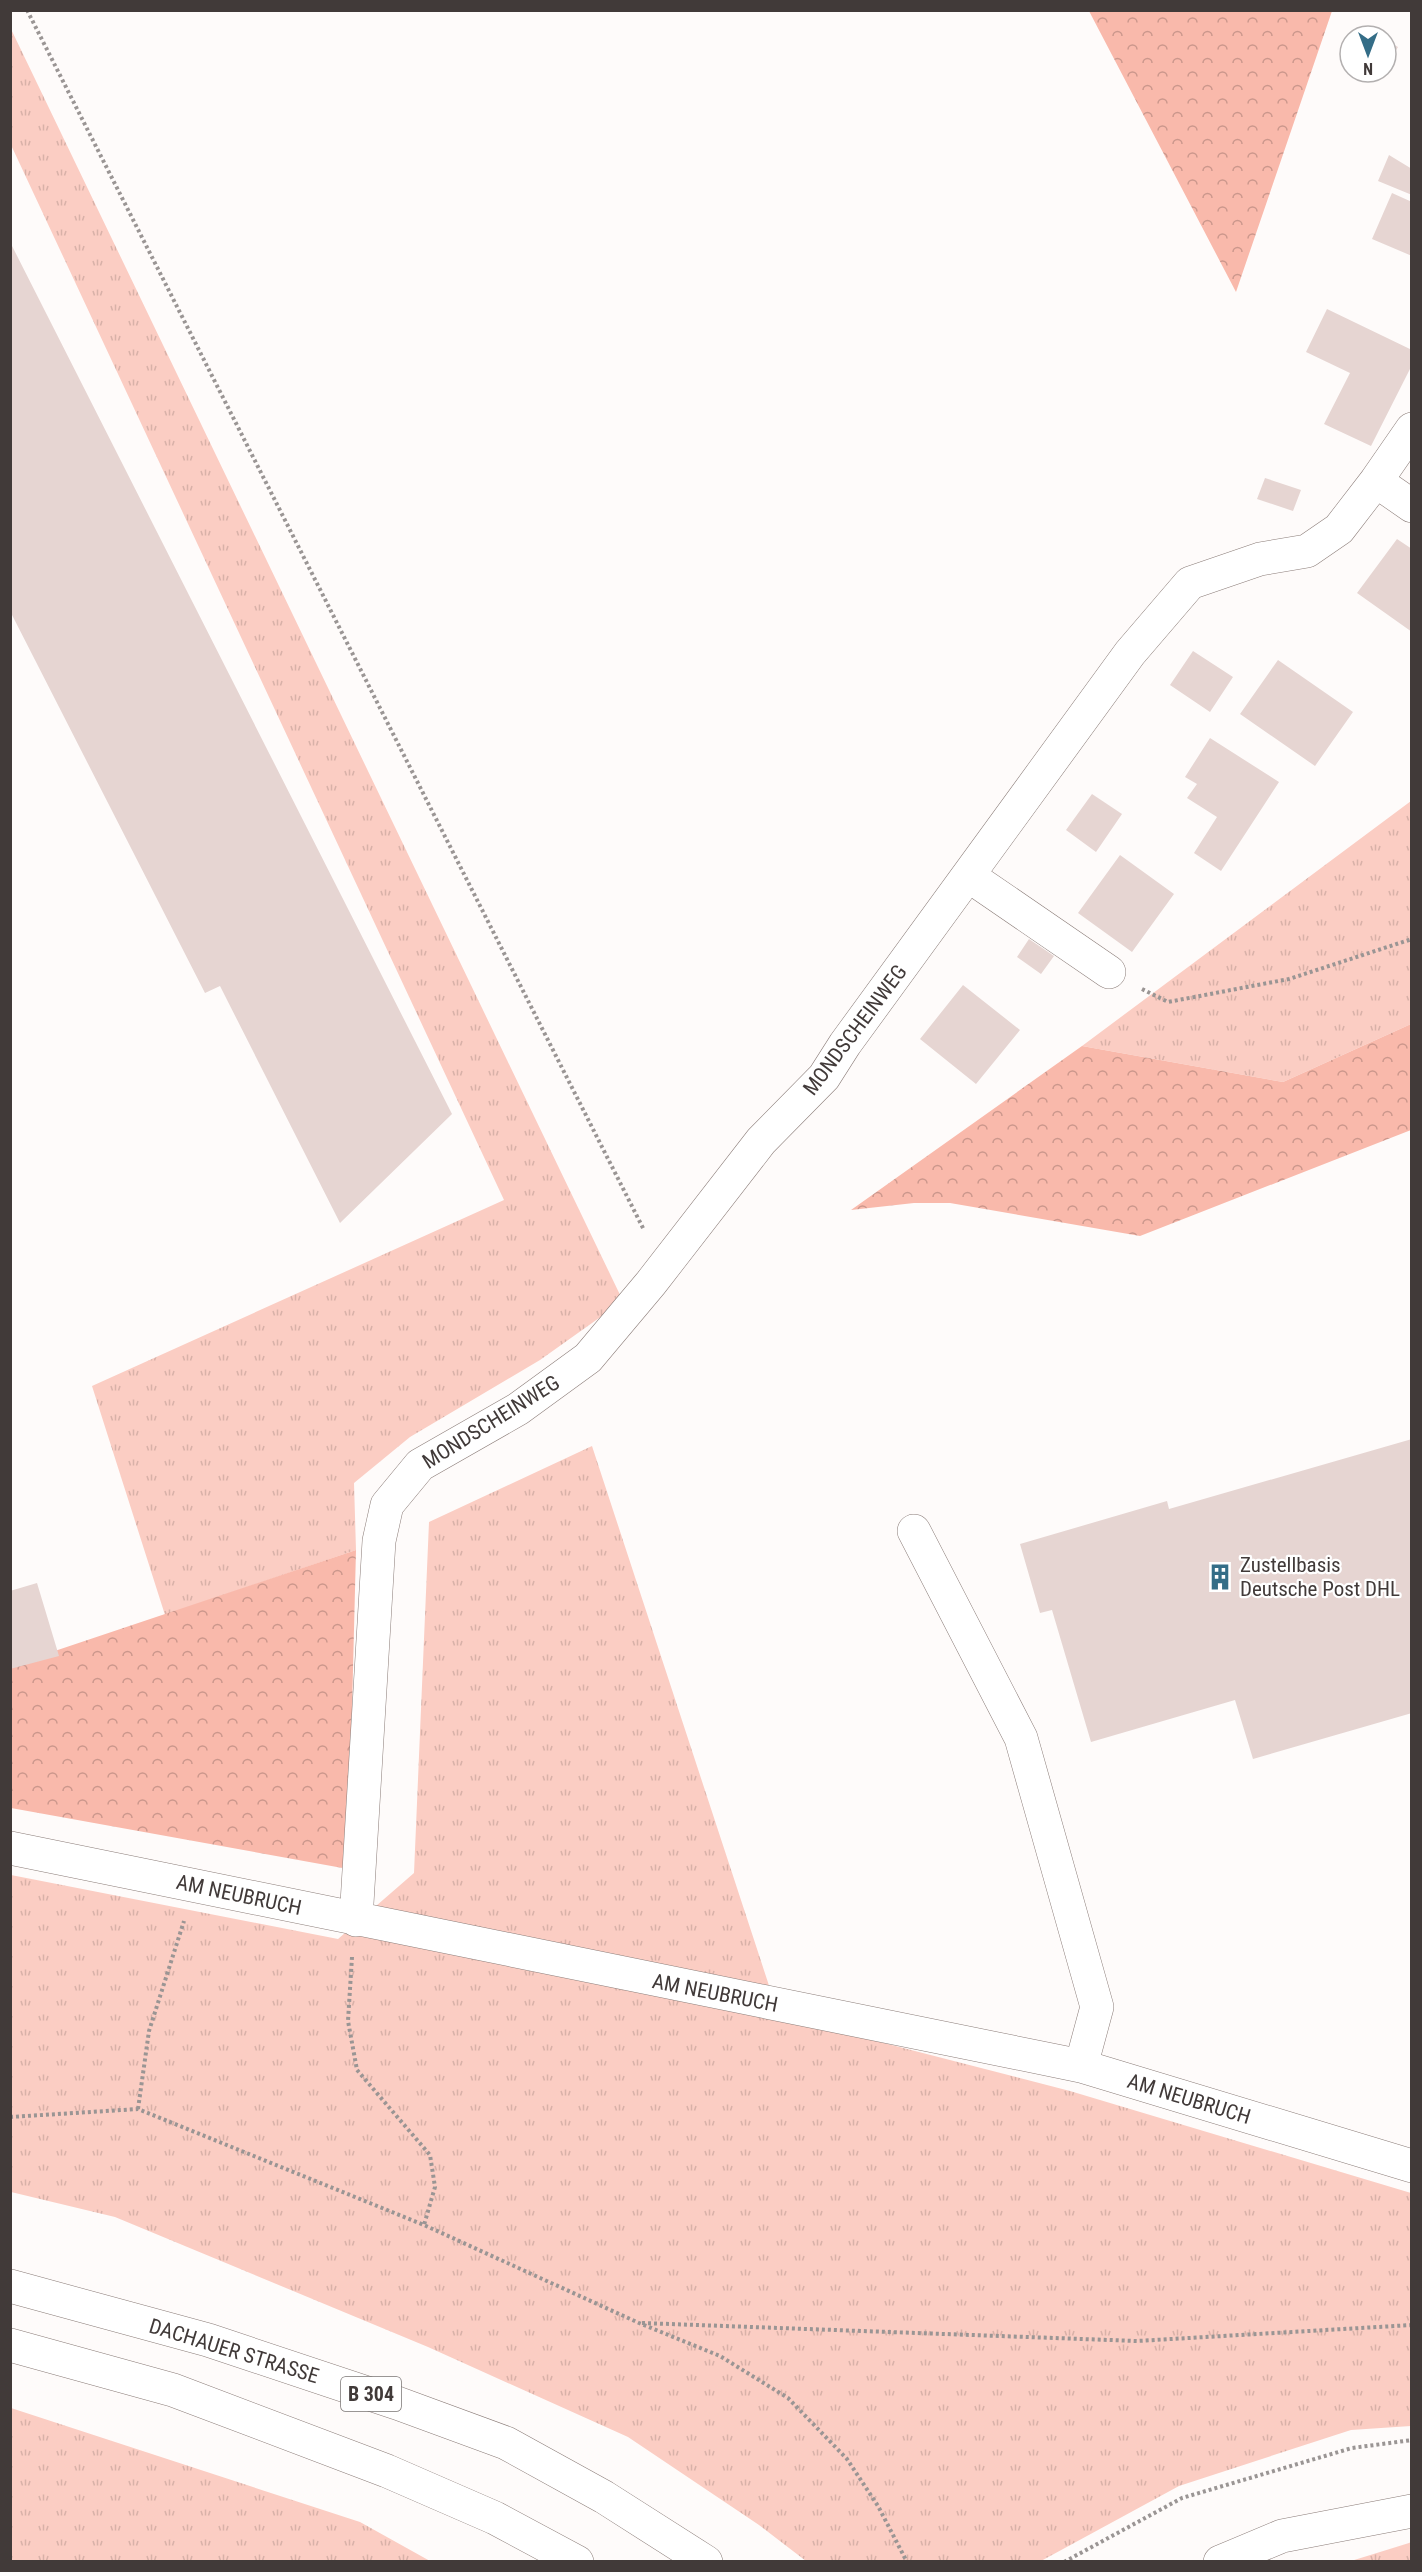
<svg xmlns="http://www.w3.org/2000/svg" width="1422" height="2572" font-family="'Roboto Condensed',sans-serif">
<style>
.grass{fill:url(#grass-tufts)}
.forest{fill:url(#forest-crowns)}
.building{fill:#e6d5d2}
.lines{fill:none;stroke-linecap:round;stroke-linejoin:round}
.minor-casing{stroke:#8b7d79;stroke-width:34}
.major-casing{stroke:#8b7d79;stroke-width:34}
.path{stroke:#9a9594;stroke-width:4;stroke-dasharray:3 3;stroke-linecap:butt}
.minor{stroke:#fff;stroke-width:33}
.major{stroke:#fff;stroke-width:33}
.labels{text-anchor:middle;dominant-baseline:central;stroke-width:4.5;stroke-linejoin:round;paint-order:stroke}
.shield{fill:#fff;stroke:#7a7574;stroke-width:1.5}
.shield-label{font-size:20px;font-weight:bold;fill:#413a39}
.street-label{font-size:21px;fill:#413a39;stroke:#fff}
.poi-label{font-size:21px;fill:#413a39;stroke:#fff;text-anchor:start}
</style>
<defs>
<pattern id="grass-tufts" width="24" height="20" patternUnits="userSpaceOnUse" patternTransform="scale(1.5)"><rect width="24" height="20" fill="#fbcdc3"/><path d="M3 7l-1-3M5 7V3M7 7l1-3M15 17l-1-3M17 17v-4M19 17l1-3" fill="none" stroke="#d8b1a8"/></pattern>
<pattern id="forest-crowns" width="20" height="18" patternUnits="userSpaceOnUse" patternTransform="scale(1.5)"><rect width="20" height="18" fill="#f9b9ab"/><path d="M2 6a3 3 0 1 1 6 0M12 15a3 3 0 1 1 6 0" fill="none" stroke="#cb978c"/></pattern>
</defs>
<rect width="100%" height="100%" fill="#fefbfa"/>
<!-- grass -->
<path class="grass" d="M10,27L623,1301L540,1360L410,1437L354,1483L356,1550L165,1615L92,1386L504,1200L11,145Z
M1411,801V1024L1283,1082L1082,1046Z
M592,1446L779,2016L1070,2091L1411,2193V2426L1351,2430L1179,2486L1041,2561H806L759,2525L628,2437L428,2347L115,2217L11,2192V1875L338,1939L414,1873L429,1522Z
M11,2408L360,2522L430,2561H11Z
M1411,2542V2561H1351L1409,2543Z"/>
<!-- forest -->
<path class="forest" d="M1089,11H1332L1236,292Z
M1411,1024V1130L1140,1236L950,1203H914L851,1210L1082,1046L1283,1082Z
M356,1550L348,1869L11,1808L10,1666Z"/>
<!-- building -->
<path class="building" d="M1386,40L1398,47L1386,67Z
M1389,155L1412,169V195L1378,181Z
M1392,193L1412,202V256L1372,239Z
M10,242L452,1114L340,1223L220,986L205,993L10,611Z
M1327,309L1412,350V365L1371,446L1324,424L1350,373L1306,352Z
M1265,478L1301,490L1293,511L1257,499Z
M1397,539L1412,549V632L1357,593Z
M1193,651L1233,677L1210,712L1170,685Z
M1278,660L1353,712L1315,766L1240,714Z
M1210,738L1279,782L1221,871L1194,853L1217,817L1187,798L1197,784L1185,777Z
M1092,794L1122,814L1096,852L1066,830Z
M1120,855L1174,894L1132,952L1078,913Z
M1029,939L1054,956L1041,974L1017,957Z
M963,985L1020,1030L976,1084L920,1039Z
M1412,1439V1713L1253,1759L1235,1700L1091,1742L1052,1610L1040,1613L1020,1544L1167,1501L1169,1509Z
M37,1583L59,1656L10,1669V1591Z"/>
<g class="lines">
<!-- minor casing -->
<g class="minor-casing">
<path id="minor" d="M1376,481L1412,506
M969,876L1109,972
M914,1531L1021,1738L1097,2007L1081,2066
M10,1848L1081,2066L1412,2166
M356,1920L379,1541L387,1505L420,1465L518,1409L588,1358L651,1283L761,1141L824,1077L845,1044L1130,653L1190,583L1260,559L1307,551L1339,529L1376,481L1412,429
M1220,2562L1282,2536L1412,2511"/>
</g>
<!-- major casing -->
<g class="major-casing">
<path id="major" d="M10,2286L208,2340L397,2403L506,2443L604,2497L706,2562
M10,2345L173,2390L387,2471L495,2518L577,2562"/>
</g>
<!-- path -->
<path class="path" d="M27,10L644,1230
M1142,989L1168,1002L1289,979L1412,939
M352,1957L348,2021L357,2070L430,2155L435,2187L424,2225
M138,2109L149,2031L184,1921
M10,2117L138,2109L424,2225L639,2323L720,2356L788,2398L847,2459L878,2506L907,2562
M642,2323L1137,2341L1412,2325
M1064,2562L1182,2498L1352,2448L1412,2440"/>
<!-- minor -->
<use href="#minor" class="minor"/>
<!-- major -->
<use href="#major" class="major"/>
</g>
<!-- icons -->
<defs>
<g id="building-bare" transform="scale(2.07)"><path d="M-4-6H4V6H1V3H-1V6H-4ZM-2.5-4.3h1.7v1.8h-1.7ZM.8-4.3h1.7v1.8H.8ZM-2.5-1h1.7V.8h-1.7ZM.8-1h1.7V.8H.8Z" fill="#346d87" stroke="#fff" stroke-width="2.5" paint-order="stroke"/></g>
</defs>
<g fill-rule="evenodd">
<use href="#building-bare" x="1220" y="1577"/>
</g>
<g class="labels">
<!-- shield labels -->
<rect class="shield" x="341" y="2377" width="60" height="34" rx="4.5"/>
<g class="shield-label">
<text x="371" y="2394">B 304</text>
</g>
<!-- street labels -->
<g class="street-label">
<text transform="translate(855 1030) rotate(-53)">MONDSCHEINWEG</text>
<text transform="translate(491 1422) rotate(-32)">MONDSCHEINWEG</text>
<text transform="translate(239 1895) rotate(12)">AM NEUBRUCH</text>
<text transform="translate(715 1993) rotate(11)">AM NEUBRUCH</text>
<text transform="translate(1189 2099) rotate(17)">AM NEUBRUCH</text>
<text transform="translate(234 2351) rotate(17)">DACHAUER STRASSE</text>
</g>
<!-- poi labels -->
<g class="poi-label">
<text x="1240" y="1565">Zustellbasis<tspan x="1240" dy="24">Deutsche Post DHL</tspan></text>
</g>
</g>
<!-- border -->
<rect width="1422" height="2572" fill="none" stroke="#413a39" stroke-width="24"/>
<!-- north arrow -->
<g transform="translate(1368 54) rotate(180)"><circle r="28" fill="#ffffff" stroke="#b3b0b0" stroke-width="1.5"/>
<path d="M0-4.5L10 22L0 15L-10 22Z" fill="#346d87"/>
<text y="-9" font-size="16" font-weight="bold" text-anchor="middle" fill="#413a39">N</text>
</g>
</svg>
